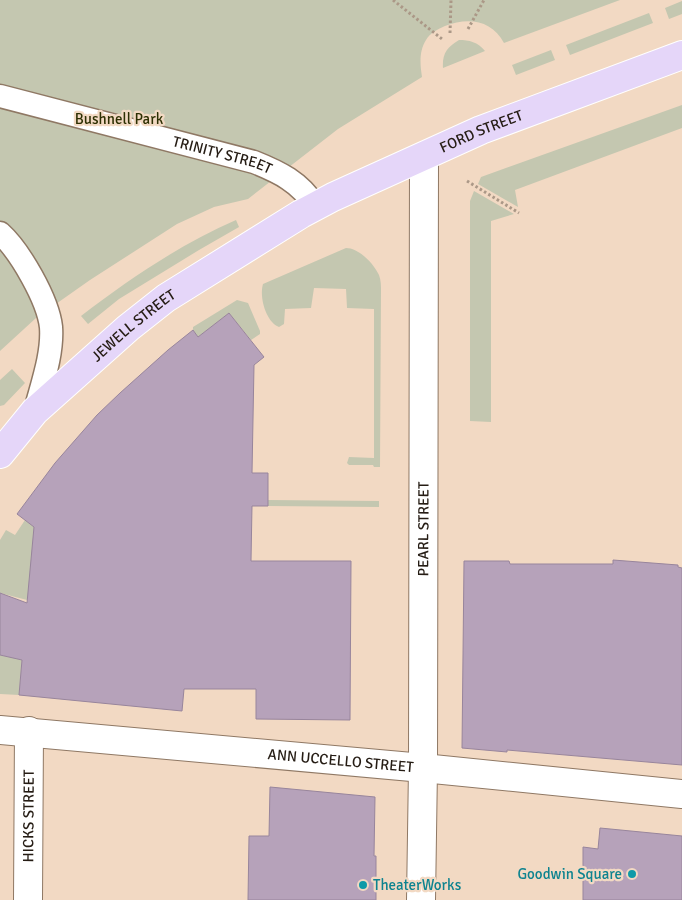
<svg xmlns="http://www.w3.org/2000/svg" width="682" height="900" font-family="Signika,sans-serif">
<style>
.green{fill:#c4c7b0}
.building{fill:#b6a2ba;stroke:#98859c}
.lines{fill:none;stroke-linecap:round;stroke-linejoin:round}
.pedestrian-casing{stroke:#8f7864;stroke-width:25}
.minor-casing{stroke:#8f7864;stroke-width:30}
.tertiary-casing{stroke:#8f7864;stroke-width:30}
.secondary-casing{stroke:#8f7864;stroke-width:30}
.primary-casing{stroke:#fff;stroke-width:30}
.path{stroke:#ab9887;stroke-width:3;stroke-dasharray:2.5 2.5;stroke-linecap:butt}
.pedestrian{stroke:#fff;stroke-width:22}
.minor{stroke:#fff;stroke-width:28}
.tertiary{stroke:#fff;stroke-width:28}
.secondary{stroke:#fff;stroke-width:28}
.primary{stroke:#e5d6f9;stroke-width:28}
.culture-dot{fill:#0f9aa8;stroke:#f2d9c3;stroke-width:2}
.labels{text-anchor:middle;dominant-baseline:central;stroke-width:4.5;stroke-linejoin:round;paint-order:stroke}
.park-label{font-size:15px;fill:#2d3003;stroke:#f2d9c3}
.street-label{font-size:15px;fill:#251c14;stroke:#f2d9c3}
.culture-label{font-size:15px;fill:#0d838f;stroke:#f2d9c3;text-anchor:end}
</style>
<rect width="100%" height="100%" fill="#f2d9c3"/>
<!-- green -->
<path class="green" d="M0,0H620L504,43C492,20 468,17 445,26C438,29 430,33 426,40C419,51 420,64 422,77L338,129L248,199L214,207L177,224L90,280L36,318L0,351Z
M682,1V14L669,19L665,8Z
M649,13L653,23L570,55L566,45Z
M459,40C469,40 478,42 485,51L443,68C442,54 447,47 459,40Z
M551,50L555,60L516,75L512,65Z
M682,105V128L515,190L518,207L478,184L481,177Z
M474,191L514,214L491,221V422L470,421V201Z
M236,220L239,227L199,250L119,299L88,324L81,316C129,279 181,244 236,220Z
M346,248C359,248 374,264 379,275C381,280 381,286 381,291L380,467H374L373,465H349L347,463L349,457L374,458V309L347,308L346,289L314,288L311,308L285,309L284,324L279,327C266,322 259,297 263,284Z
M237,300L248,303L260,331V334L251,340L229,313L198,337L193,330V327Z
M12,369L25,383L4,405L0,406V380Z
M268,500L379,501V507L268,506Z
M25,520L46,536L27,600L0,593V540L6,530L15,535Z
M0,655L22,659L19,695L0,694Z"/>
<!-- building -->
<path class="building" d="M229,313L264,357L254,365L252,473H268V506H252L251,561H351L350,720L256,719V689H184L182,711L19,695L22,660L0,655V593L27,603L34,527L17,514L55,463L97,415L120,393L168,350L193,330L198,337Z
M613,560L678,565V567L682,568V765L507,750V752L462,748L464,561H509L510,564H613Z
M270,787L375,797L374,856H376V900H248L249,836H269Z
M600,828L682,836V900H583V847L598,849Z"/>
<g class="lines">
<!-- pedestrian casing -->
<g class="pedestrian-casing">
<g id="pedestrian">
<path id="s1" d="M0,96L254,162C279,172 300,182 315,206"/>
<path d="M0,233C20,251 48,300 51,327C53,354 42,384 35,411"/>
</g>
</g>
<!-- minor casing -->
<g class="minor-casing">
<g id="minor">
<path id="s2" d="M28,900L29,731"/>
</g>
</g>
<!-- tertiary casing -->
<g class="tertiary-casing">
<g id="tertiary">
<path id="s3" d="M0,730L423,768L682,794"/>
</g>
</g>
<!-- secondary casing -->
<g class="secondary-casing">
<g id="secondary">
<path id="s4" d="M421,900L423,768L424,157"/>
</g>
</g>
<!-- primary casing -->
<g class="primary-casing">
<g id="primary">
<path id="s5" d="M0,454L35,411L128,328L166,298L301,214L333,197L481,130L682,55"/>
</g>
</g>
<!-- path -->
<path class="path" d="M393,0L442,39
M468,29L484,0
M450,33L451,0
M467,181L519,213"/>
<!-- pedestrian -->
<use href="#pedestrian" class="pedestrian"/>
<!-- minor -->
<use href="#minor" class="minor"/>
<!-- tertiary -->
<use href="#tertiary" class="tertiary"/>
<!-- secondary -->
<use href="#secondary" class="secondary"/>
<!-- primary -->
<use href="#primary" class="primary"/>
</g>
<!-- markers -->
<g class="culture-dot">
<circle cx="632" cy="874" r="5"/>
<circle cx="363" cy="885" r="5"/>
</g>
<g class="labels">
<!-- park labels -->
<g class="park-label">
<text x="119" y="119">Bushnell Park</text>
</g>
<!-- street labels -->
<g class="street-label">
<text stroke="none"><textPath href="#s5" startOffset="586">FORD STREET</textPath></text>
<text stroke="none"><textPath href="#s1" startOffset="230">TRINITY STREET</textPath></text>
<text stroke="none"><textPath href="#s5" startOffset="186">JEWELL STREET</textPath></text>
<text stroke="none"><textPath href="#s4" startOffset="371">PEARL STREET</textPath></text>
<text stroke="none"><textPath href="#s3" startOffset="342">ANN UCCELLO STREET</textPath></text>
<text stroke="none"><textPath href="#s2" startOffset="84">HICKS STREET</textPath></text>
</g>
<!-- culture labels -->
<g class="culture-label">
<text x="622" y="874">Goodwin Square</text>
<text x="373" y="885" text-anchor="start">TheaterWorks</text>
</g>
</g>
</svg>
